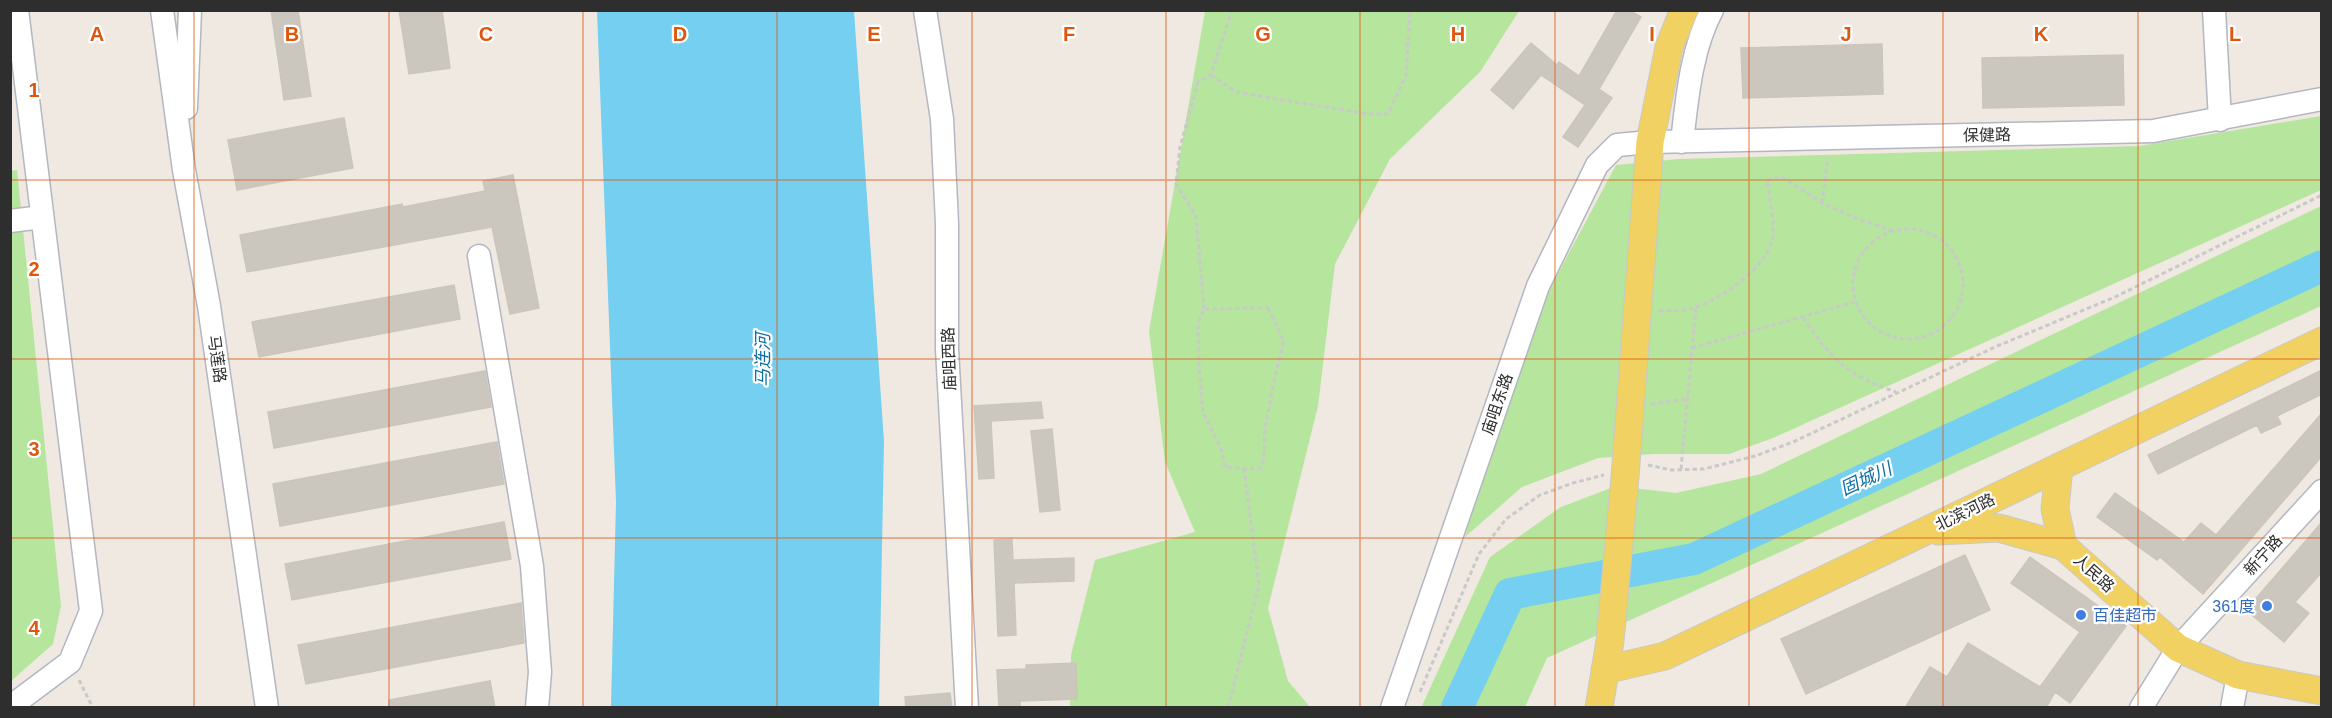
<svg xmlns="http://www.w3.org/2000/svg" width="2332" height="718" font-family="Helvetica,'Noto Sans SC',sans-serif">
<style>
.green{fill:#b6e59e}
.water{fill:#75cff0}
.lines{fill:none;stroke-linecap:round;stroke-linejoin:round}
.river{stroke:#75cff0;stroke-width:32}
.building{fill:#cbc7bf;stroke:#cbc5ba;stroke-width:1.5}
.minor-casing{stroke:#b4b7c1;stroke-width:25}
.major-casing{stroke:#c9c9c9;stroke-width:29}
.path{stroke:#c9c9c9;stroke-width:3;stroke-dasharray:4.5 3;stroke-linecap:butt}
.minor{stroke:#fff;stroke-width:22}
.major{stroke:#f2d163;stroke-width:27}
.grid{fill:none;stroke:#df570e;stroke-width:1.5;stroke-opacity:0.55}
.shop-dot{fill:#3f7fe0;stroke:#fff;stroke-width:2}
.labels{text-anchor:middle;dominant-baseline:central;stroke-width:4.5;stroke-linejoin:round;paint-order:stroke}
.street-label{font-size:16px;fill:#2e2e2e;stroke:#fff}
.shop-label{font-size:16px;fill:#366cbe;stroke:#fff;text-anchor:end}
.water-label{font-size:18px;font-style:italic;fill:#0d6fa3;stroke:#fff}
.grid-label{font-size:20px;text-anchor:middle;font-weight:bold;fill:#df570e;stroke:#fff;stroke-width:4.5;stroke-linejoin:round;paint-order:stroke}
</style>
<rect width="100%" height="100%" fill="#efe9e1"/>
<!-- green -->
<path class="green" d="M1205,11H1519L1480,72L1390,159L1335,264L1318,406L1268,608L1288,681L1310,707L1070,708L1071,655L1095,560L1195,532L1165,462L1149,331Z
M2321,116V190L1773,438L1729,454H1652L1598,458L1522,487L1465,537L1477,493L1545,298L1616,165L1679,159L2139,146Z
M17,170L61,606L53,644L11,681L10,171Z
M2321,206V306L1547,658L1525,707L1421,708L1490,557L1561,507L1616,486L1676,493L1761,474Z"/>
<!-- water -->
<path class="water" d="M597,11H854L884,441L879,707H611L616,502Z"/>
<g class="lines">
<!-- river -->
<path class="river" d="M1457,708L1510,594L1694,559L2322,266"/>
</g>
<!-- building -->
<path class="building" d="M271,10H298L311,96L284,100Z
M399,10H442L450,68L409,74Z
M1617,10H1629L1641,17L1599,89L1612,98L1578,147L1563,137L1585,105L1541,75L1513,109L1491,90L1531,43L1557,65L1559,62L1579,76Z
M1882,44L1883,94L1743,98L1741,48Z
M2123,55L2124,105L1983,108L1982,58Z
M344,118L353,168L237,190L228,140Z
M513,175L539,308L510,314L492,227L247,272L240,235L402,204L403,207L485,191L483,181Z
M454,285L460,319L259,357L252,322Z
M2322,370V394L2277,416L2281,424L2261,433L2257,425L2158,474L2148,455Z
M485,371L491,407L274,448L268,412Z
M1041,402L1043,418L991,421L994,478L979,479L974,406Z
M2322,413V456L2203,594L2160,557L2157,560L2097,517L2115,493L2184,542L2201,523L2216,535Z
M1052,429L1060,510L1040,512L1031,431Z
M497,442L504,484L280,526L273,484Z
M504,522L511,559L292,600L285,564Z
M2322,522V572L2295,602L2309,613L2284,642L2246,610Z
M1012,539L1013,560L1074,558V581L1014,583L1016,635L998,636L994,540Z
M1965,555L1990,610L1806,694L1781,639Z
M2030,557L2126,626L2070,703L2055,692L2046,708H1905L1930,667L1947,677L1968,643L2040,687L2080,632L2011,583Z
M521,603L524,643L306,684L298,645Z
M1076,663L1077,699L1020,701V708H999L997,670L1026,669V665Z
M490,681L495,708H389V700Z
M950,693L952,708H906L905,697Z"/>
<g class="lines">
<!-- minor casing -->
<g class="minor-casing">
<path id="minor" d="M162,10L184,170L209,306L267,708
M925,10L942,119L947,224V349L967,708
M2214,10L2220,120
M186,108L190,10
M1682,142C1687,99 1691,50 1712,10
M10,221L42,217
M479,256L532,566L540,672L537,708
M10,707L70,662L91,611L17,10
M1392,708L1538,286L1597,165L1617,145L1650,142L2153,131L2322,99
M2141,708L2178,648L2322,491
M2232,708L2238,675"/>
</g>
<!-- major casing -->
<g class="major-casing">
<path id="major" d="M2059,467L2055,509L2063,546L2178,648L2238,675L2322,691
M1938,531L1999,528L2063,546
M1605,670L1665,656L2322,341
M1599,708L1610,641L1625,477L1650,142L1669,47L1684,10"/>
</g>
<!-- path -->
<path class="path" d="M1211,75L1236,92L1367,114H1388L1406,75L1410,10
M1822,203L1828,158
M1853 284a55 55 0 1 1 110 0a55 55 0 1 1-110 0Z
M1268,308L1284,341C1276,371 1270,400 1265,430C1263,443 1266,455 1261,468L1244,469L1225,467L1221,448L1203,413L1199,365L1198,323L1204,309Z
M1204,309L1196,216L1176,184L1180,147L1198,82L1211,75L1232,10
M1659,311C1667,310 1678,311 1686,310C1715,304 1761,272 1771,244C1777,228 1769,197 1767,180L1782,177L1822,203L1858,219L1893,231
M1803,317C1833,361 1845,374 1896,392
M1692,348L1854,302
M1651,404L1687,399
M1648,465L1671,470L1704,469L1755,456L1793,442L1995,347L2115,297L2322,195
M1681,469L1696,306
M79,680L93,708
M1420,692L1479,554L1506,519L1540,495L1573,483L1604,475
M1228,708L1259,585L1244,469"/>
<!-- minor -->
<use href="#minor" class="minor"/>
<!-- major -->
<use href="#major" class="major"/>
</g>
<!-- grid -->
<path class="grid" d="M194,10V708M389,10V708M583,10V708M777,10V708M972,10V708M1166,10V708M1360,10V708M1555,10V708M1749,10V708M1943,10V708M2138,10V708M10,180H2322M10,359H2322M10,538H2322"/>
<!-- markers -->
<g class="shop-dot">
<circle cx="2267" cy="606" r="6"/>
<circle cx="2081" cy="615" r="6"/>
</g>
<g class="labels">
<!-- street labels -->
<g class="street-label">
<text transform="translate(1987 135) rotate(-1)">保健路</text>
<text transform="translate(217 359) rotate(82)">马莲路</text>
<text transform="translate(949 359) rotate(-92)">庙咀西路</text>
<text transform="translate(1497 404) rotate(-71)">庙咀东路</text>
<text transform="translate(1965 512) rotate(-26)">北滨河路</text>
<text transform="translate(2263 555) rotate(-48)">新宁路</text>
<text transform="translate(2094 573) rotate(42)">人民路</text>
</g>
<!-- shop labels -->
<g class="shop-label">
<text x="2255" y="606">361度</text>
<text x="2093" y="615" text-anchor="start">百佳超市</text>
</g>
<!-- water labels -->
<g class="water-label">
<text transform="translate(763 360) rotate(-90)">马连河</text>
<text transform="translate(1866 479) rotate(-25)">固城川</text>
</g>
</g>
<g class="grid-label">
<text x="97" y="41">A</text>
<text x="292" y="41">B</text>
<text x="486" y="41">C</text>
<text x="680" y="41">D</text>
<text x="874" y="41">E</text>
<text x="1069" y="41">F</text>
<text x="1263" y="41">G</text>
<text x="1458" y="41">H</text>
<text x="1652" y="41">I</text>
<text x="1846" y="41">J</text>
<text x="2041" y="41">K</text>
<text x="2235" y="41">L</text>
<text x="34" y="97">1</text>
<text x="34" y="276">2</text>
<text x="34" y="456">3</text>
<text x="34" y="635">4</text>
</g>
<!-- border -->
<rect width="2332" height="718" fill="none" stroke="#2e2e2e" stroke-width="24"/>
</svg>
